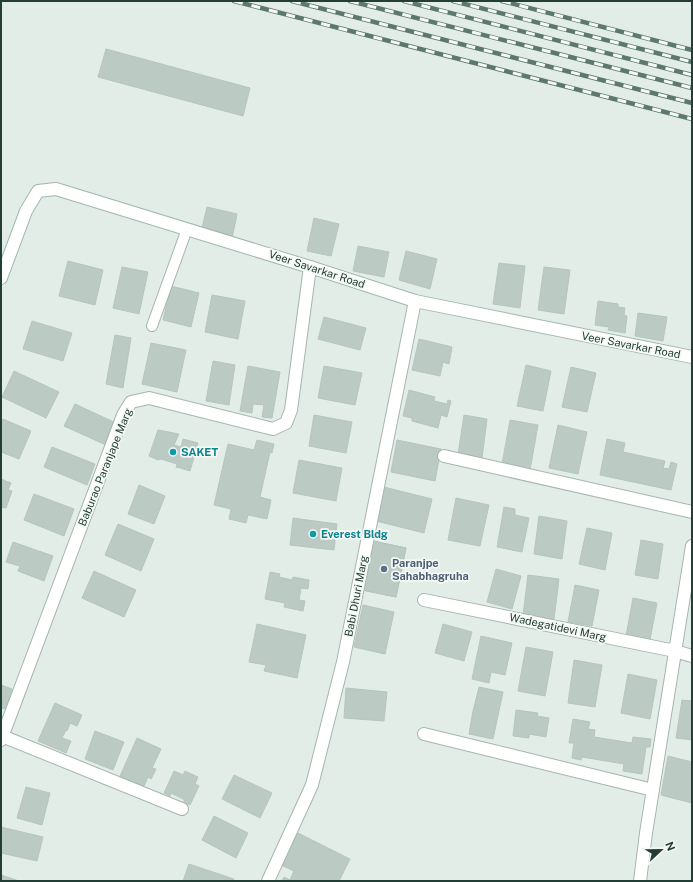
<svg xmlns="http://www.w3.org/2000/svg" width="693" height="882" font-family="'Public Sans',sans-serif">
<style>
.building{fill:#bbcac3;stroke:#b5c6be}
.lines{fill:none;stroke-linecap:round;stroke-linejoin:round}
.lane-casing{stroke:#a6b5ae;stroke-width:12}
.street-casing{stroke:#a6b5ae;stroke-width:14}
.secondary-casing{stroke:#a1b8ae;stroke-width:14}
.lane{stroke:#fff;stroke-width:10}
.street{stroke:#fff;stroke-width:12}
.secondary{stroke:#fff;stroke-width:12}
.rail-casing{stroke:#5d796f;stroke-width:4.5}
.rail{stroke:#f4f9f6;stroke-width:3;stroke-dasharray:9;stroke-linecap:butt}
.culture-dot{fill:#0f9aa8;stroke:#f4f9f6;stroke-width:1.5}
.service-dot{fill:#5c6f8a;stroke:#f4f9f6;stroke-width:1.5}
.labels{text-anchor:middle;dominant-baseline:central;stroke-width:3.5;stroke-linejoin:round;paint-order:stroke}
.street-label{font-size:11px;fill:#233e34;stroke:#f4f9f6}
.culture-label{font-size:11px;font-weight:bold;fill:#0d838f;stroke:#f4f9f6;text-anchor:start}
.service-label{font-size:11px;font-weight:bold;fill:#4e5e75;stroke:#f4f9f6;text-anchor:start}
</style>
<rect width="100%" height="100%" fill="#e3ede7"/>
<!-- building -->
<path class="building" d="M106,49L250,88L243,116L98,77Z
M207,207L237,214L232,239L201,232Z
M314,218L339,224L331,256L307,251Z
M358,246L389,252L384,277L353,271Z
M406,251L437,259L430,289L399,280Z
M68,261L103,270L95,305L59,296Z
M499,263L525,266L520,308L493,304Z
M122,267L148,272L139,314L113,308Z
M544,267L570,270L564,314L538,310Z
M171,286L199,293L191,327L163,320Z
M212,295L245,301L238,339L205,332Z
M598,301L618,304V307L625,308L624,315L627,316L625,333L608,330L609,327L595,325Z
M638,313L667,317L663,341L635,336Z
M324,317L366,328L360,350L318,339Z
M32,321L72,333L63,361L23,349Z
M115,335L131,338L123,388L106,384Z
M419,339L452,347L449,364L443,362L440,376L412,370Z
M151,343L186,350L177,392L142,384Z
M213,361L235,365L229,405L206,401Z
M526,365L551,371L543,411L517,406Z
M248,366L280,372L272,418L262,417L264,405L253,404L252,413L240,411Z
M324,366L362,373L355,405L318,398Z
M571,367L596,373L587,412L562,407Z
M14,371L59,392L46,418L2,397Z
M409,390L435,397L434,401L447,404L448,400L451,401L447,417L441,415L438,428L412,421V418L403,416Z
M75,404L116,423L106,445L64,426Z
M314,415L352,422L346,453L309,446Z
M464,415L487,419L482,458L458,454Z
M3,419L31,431L19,459L1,452V424Z
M510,420L538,425L530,470L502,464Z
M558,425L587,432L578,474L549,468Z
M158,430L179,434L174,445L181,447L183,439L198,443L190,471L177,467L176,468L177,464L161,459L158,460L149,456Z
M607,439L625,443L623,452L665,461L663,468L669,469L671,462L677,464L671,490L600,475Z
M257,440L274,444L272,453L270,452L260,497L271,500L267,519L248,515L246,523L229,519L231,509L214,505L228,444L254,450Z
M397,440L441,449L435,481L391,472Z
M52,447L95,464L87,485L44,467Z
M299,460L342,468L336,501L293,493Z
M1,479L11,483L8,490L12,491L6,508L1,507Z
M139,485L165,496L154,524L128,514Z
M380,486L432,499L424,533L372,520Z
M34,494L74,509L64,536L24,520Z
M456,498L489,505L480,546L448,540Z
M504,507L515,509V515L529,518L522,552L497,547Z
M539,516L567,521L562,559L534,554Z
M293,518L337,524L334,550L290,545Z
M118,524L154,539L141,571L105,555Z
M587,528L612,533L605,570L579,564Z
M641,540L663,544L658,579L635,575Z
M373,541L406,548L396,597L362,590Z
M373,541L406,548L396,597L362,590Z
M13,542L53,556L44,581L18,571L20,566L6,562Z
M496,569L521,576L512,609L487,602Z
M94,571L136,590L124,617L82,598Z
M270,572L280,574L279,577L292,580L293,577L309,580L308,589L301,588L299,600L305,601L303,611L284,607L285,603L265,599Z
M528,575L559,579L554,619L523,615Z
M575,585L599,590L592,626L568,622Z
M633,598L657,603L650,640L626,636Z
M363,605L394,612L385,654L354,647Z
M257,624L306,635L297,678L264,671L266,665L249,662Z
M443,624L472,632L464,661L435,653Z
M481,636L512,643L505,675L491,672L489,683L472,679Z
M526,647L553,652L545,696L518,691Z
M574,660L602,665L595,707L568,703Z
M628,674L657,680L650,719L621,713Z
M1,685L12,689L6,709L1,708Z
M479,687L503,692L493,739L469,734L473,711Z
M346,688L387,692L384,721L344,718Z
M682,700L692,701V740L676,738Z
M55,703L82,715L77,726L70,723L67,731L66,730L62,738L71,741L66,753L38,741Z
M516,710L538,713L537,716L549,718L546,737L529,734V738L513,736Z
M573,719L590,722L588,729L595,730L594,737L632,743L633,737L651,739L650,747H646L642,774L623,771L624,764L582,757L581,760L572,758L574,743H569Z
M95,731L124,742L113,770L85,759Z
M137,738L161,749L152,768L156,769L151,779L148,777L144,786L132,781L130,786L123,783L125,778L120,776Z
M668,756L692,762V803L661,795Z
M174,771L183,775L185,771L198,777L195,784L199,786L190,805L183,802L185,800L171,793L170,796L164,793Z
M234,775L272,793L260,818L222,799Z
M26,787L50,793L42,825L17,818Z
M214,816L248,833L236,858L202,840Z
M1,827L43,837L37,861L1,853Z
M298,833L350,859L339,881H282L284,877L290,880L294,871L281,865Z
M189,864L234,879L233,881H183Z
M1,875L19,881H1Z"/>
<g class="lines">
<!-- lane casing -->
<g class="lane-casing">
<path id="lane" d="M152,326L187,229"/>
</g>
<!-- street casing -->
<g class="street-casing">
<path id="street" d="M444,456L692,512
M424,600L675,651L692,656
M424,734L653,790
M2,736L182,809
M1,740L123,415L131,402L149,398L273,429L286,423L291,410L310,267
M268,881L312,785L343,662L415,301
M640,881L646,833L692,546"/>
</g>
<!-- secondary casing -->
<g class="secondary-casing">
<path id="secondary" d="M1,278L26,211L38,191L56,189L310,267L415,301L692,357"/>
</g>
<!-- lane -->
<use href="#lane" class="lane"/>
<!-- street -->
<use href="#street" class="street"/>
<!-- secondary -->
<use href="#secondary" class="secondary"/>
<!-- rail casing -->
<g class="rail-casing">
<path id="rail" d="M234,1L692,119
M292,1L692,103
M350,1L692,88
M404,1L692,75
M453,1L692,62
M502,1L692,50"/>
</g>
<!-- rail -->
<use href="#rail" class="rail"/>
</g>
<!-- markers -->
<g class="culture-dot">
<circle cx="173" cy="452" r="4"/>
<circle cx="313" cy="534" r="4"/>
</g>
<circle class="service-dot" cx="384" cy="569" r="4"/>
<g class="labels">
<!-- street labels -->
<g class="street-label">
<text transform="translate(317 269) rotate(18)">Veer Savarkar Road</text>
<text transform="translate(631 345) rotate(11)">Veer Savarkar Road</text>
<text transform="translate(105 467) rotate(-68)">Baburao Paranjape Marg</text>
<text transform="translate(356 596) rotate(-79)">Babi Dhuri Marg</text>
<text transform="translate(558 627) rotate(12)">Wadegatidevi Marg</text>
</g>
<!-- culture labels -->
<g class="culture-label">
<text x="181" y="452">SAKET</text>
<text x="321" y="534">Everest Bldg</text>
</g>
<!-- service labels -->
<g class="service-label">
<text x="392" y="563">Paranjpe<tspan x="392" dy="13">Sahabhagruha</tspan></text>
</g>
</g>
<!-- border -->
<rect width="693" height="882" fill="none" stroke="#233e34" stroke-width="4"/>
<!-- north arrow -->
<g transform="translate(661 850) rotate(68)" stroke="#f4f9f6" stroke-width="3" paint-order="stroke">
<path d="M0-3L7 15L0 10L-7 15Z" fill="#233e34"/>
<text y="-6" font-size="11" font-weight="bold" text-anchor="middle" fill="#233e34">N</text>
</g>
</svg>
